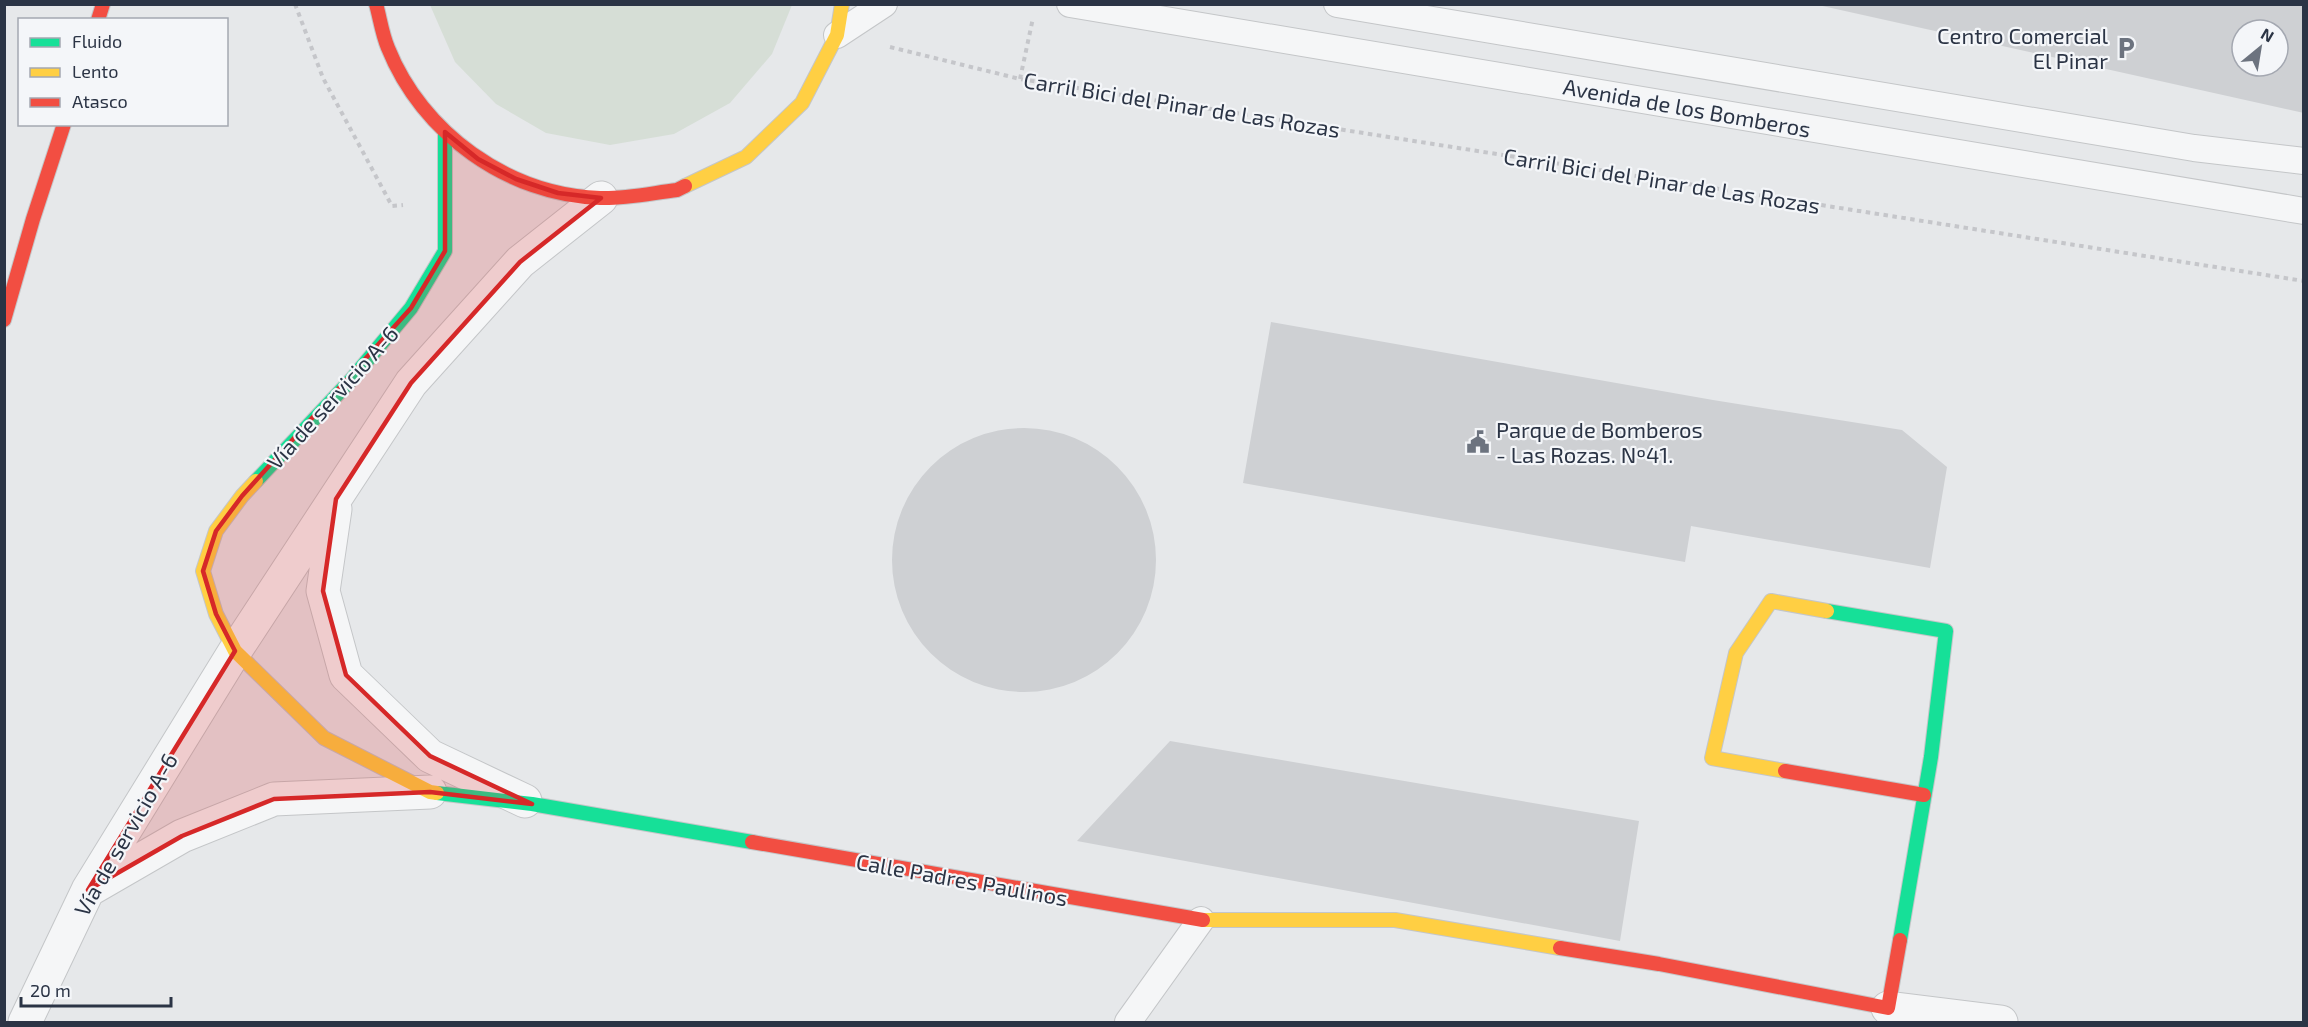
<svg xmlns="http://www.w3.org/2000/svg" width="2308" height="1027" font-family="'Exo 2',sans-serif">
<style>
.green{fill:#d6ded6}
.building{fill:#ced0d3;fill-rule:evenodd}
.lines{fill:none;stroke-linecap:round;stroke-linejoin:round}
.lane-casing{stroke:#c4c6c8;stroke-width:28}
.street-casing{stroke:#c4c6c8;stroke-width:35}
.fast-casing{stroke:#c4c6c8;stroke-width:16}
.slow-casing{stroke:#c4c6c8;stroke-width:16}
.jam-casing{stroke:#c4c6c8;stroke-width:16}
.path{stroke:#c5c6ca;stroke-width:4;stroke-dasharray:4.5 4.5;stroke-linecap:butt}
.lane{stroke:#f5f6f7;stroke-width:26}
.street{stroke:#f5f6f7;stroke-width:33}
.fast{stroke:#16e098;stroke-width:14}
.slow{stroke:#ffcf43;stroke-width:14}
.jam{stroke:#f24e42;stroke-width:14}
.marked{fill:#d62828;fill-opacity:0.2;stroke:#d62828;stroke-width:4.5;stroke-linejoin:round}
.labels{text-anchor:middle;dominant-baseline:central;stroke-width:4.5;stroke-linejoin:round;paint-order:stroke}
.poi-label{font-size:22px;fill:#2b3445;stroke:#f4f6f9;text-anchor:end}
.street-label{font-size:22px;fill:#2b3445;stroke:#f4f6f9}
</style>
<rect width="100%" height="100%" fill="#e6e8ea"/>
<!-- green -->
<path class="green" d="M430,5V4L792,5L772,54L730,103L674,134L610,145L546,133L496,104L455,62Z"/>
<!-- building -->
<path class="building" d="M1819,4H2304V113L1818,5ZM2242,30H2278V66H2242Z
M1271,322L1713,400L1902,430L1947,467L1930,568L1691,526L1685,562L1243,483Z
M892 560a132 132 0 1 1 264 0a132 132 0 1 1-264 0Z
M1170,741L1639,821L1620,941L1077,841Z"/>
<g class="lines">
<!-- lane casing -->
<g class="lane-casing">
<path id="lane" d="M1070,4L2304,211
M1337,4L2194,148L2304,161
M837,35L884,4
M1128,1022L1201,920"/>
</g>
<!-- street casing -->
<g class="street-casing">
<path id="street" d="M335,509L323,591L346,675L430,756L525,801
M92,888L182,836L274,799L430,792
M1888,1008L2001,1022
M25,1022L88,890L235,651L411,383L520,262L601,198"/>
</g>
<!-- fast casing -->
<g class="fast-casing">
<path id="fast" d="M256,481L351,380L411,308L445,251V132
M1827,611L1946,631L1931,757L1900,940
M437,793L532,804L752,842"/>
</g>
<!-- slow casing -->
<g class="slow-casing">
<path id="slow" d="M685,186L746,157L802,103L837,35L842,4
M256,481L242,496L216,531L203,571L216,614L235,651L324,738L430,792L437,793
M1785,771L1712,758L1736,653L1771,601L1827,611
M1203,920H1395L1560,948"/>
</g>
<!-- jam casing -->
<g class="jam-casing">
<path id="jam" d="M376,4C380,18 382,34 388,48C422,133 508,195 600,198C625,199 652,193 677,190L685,186
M98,20L103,4
M4,320L33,219L64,124
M1785,771L1924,795
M752,842L1203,920
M1560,948L1659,964L1888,1008L1900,940"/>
</g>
<!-- path -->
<path class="path" d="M295,4L323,78L392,206L403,205
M890,47L1020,79L2304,281
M1020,79L1033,18"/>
<!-- lane -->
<use href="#lane" class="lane"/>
<!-- street -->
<use href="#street" class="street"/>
<!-- fast -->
<use href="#fast" class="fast"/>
<!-- slow -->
<use href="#slow" class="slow"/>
<!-- jam -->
<use href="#jam" class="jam"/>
</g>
<!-- marked area -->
<path class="marked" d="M445,132L478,159L516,179L558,193L601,198L520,262L411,383L336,499L323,591L346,675L430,756L532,804L430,792L274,799L182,836L88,890L235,651L216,614L203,571L216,531L242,496L411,308L445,251Z"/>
<!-- icons -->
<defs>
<g id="parking-bare" transform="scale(1.8)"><path d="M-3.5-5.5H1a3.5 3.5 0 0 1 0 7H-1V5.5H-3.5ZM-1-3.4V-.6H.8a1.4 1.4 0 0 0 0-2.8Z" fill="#6c737f" stroke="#f4f6f9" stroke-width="2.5" paint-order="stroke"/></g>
<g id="civic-bare" transform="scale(1.8)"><path d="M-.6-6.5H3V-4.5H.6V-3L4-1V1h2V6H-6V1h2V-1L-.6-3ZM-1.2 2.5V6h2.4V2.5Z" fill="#6c737f" stroke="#f4f6f9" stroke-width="2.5" paint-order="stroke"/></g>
</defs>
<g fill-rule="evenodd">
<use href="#parking-bare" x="2126" y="48"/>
<use href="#civic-bare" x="1478" y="442"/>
</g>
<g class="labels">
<!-- poi labels -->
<g class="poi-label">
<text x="2108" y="35">Centro Comercial<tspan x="2108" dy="25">El Pinar</tspan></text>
<text x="1496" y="429" text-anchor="start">Parque de Bomberos<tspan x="1496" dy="25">- Las Rozas. Nº41.</tspan></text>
</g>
<!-- street labels -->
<g class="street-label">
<text transform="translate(1182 104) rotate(9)">Carril Bici del Pinar de Las Rozas</text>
<text transform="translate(1687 107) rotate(10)">Avenida de los Bomberos</text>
<text transform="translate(1662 180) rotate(9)">Carril Bici del Pinar de Las Rozas</text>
<text transform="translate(332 397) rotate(-48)">Vía de servicio A-6</text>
<text transform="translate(125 834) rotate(-60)">Vía de servicio A-6</text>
<text transform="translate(962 879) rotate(10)">Calle Padres Paulinos</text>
</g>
</g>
<!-- border -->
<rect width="2308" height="1027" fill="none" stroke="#2b3445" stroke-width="12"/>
<!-- legend -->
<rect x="18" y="18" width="210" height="108" fill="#f4f6f9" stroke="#a4a8b1" stroke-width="1.5"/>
<rect x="30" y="38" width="30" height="9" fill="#16e098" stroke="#a4a8b1" stroke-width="1.5"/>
<text x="72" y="48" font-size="18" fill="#2b3445">Fluido</text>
<rect x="30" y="68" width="30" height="9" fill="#ffcf43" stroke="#a4a8b1" stroke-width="1.5"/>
<text x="72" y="78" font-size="18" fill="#2b3445">Lento</text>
<rect x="30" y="98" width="30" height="9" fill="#f24e42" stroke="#a4a8b1" stroke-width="1.5"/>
<text x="72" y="108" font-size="18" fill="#2b3445">Atasco</text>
<!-- north arrow -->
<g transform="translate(2260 48) rotate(30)"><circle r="28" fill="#f4f6f9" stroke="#a4a8b1" stroke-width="1.5"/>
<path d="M0-4.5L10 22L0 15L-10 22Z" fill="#6c737f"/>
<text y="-9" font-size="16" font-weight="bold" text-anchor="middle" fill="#2b3445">N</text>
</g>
<!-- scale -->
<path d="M21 997v9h150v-9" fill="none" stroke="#2b3445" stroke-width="3"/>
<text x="30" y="997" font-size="18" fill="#2b3445" stroke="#f4f6f9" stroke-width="4.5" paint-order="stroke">20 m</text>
</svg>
